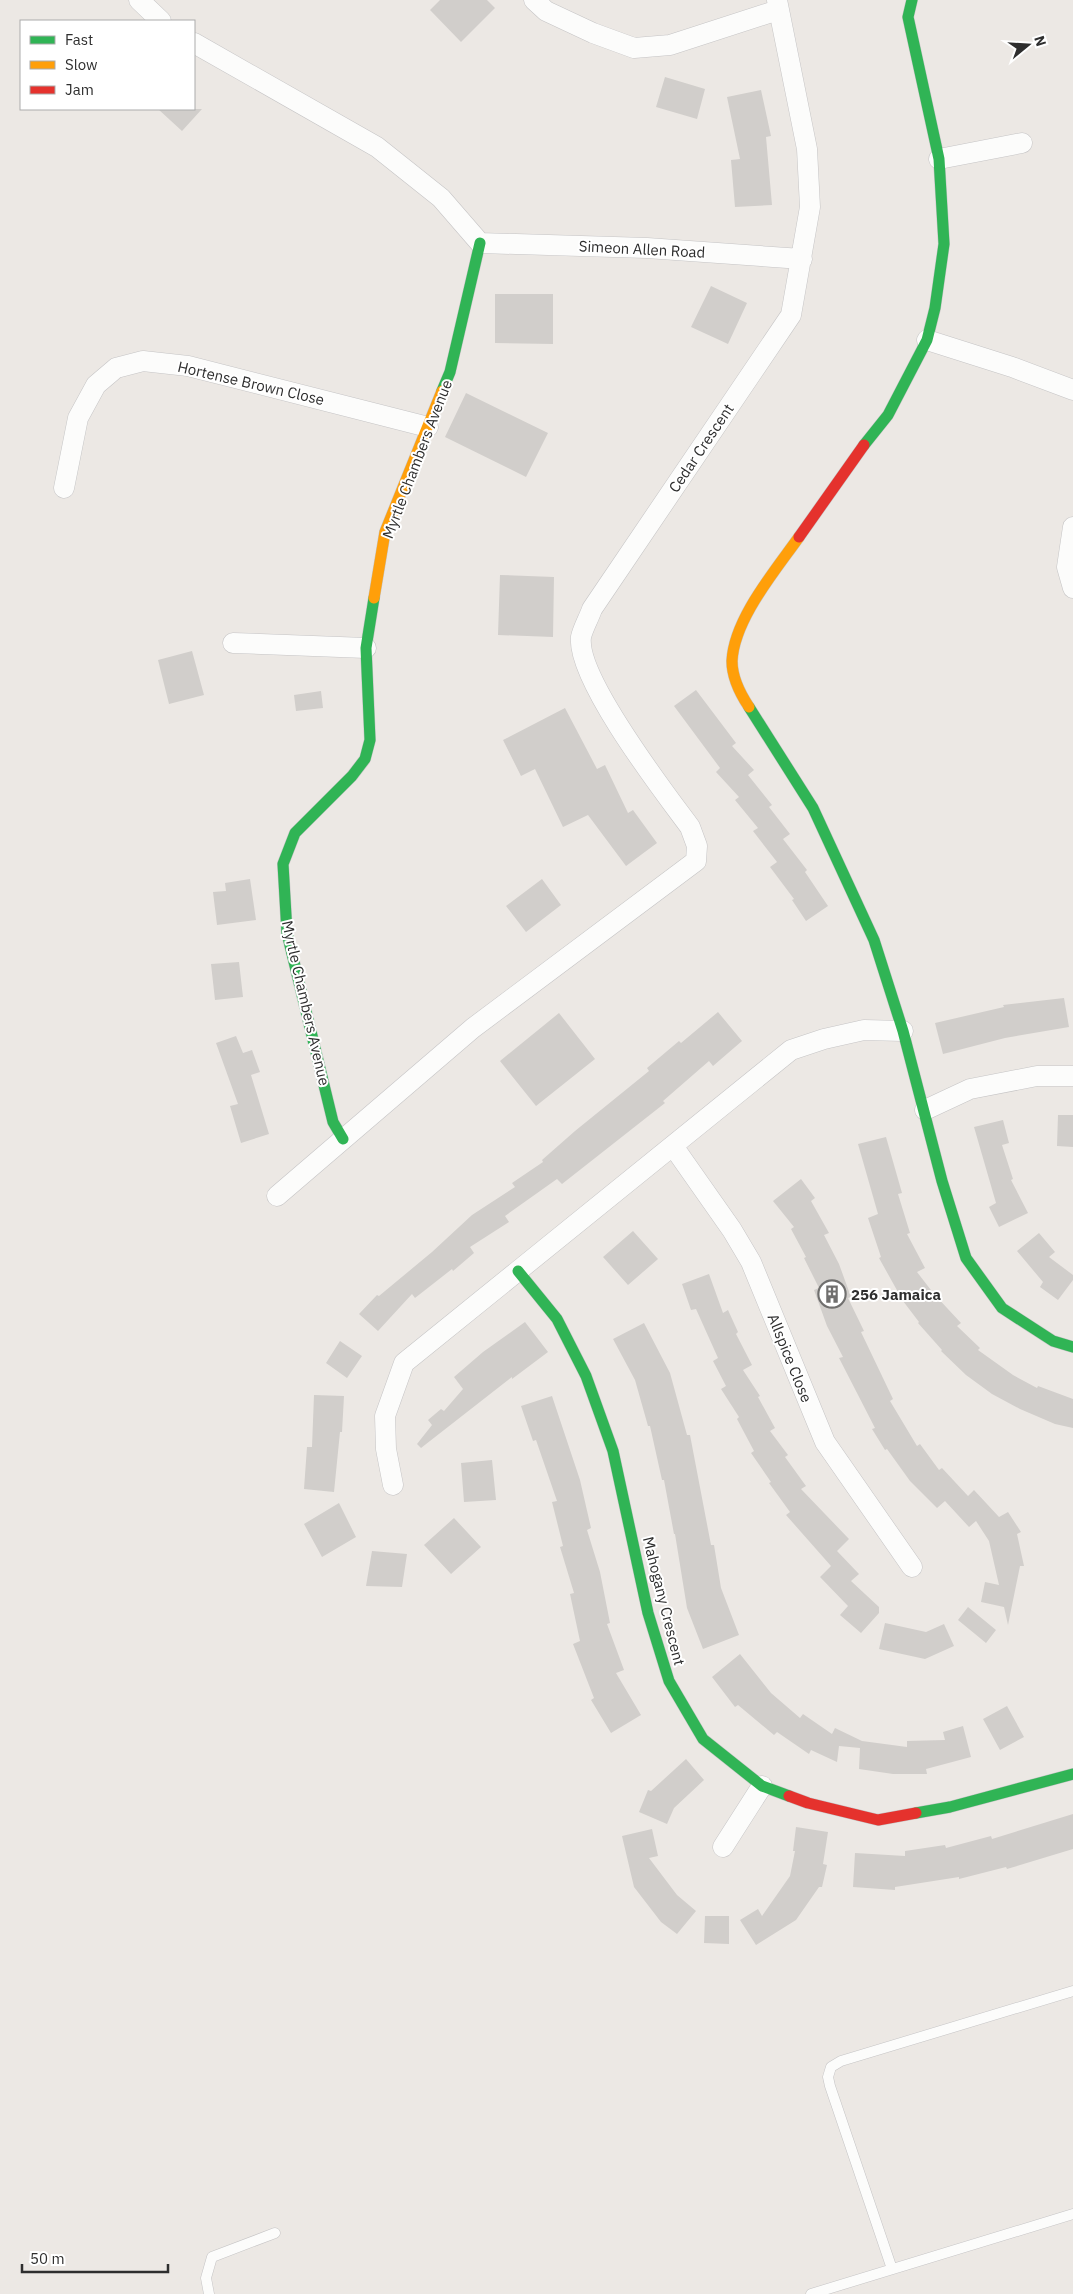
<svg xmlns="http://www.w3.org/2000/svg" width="1073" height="2294" font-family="'IBM Plex Sans',sans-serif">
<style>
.building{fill:#d1cecb}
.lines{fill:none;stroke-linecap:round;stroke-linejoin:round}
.lane-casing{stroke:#c5c4c5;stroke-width:11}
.street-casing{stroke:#c5c4c5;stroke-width:21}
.fast-casing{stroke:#c5c4c5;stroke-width:12}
.slow-casing{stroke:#c5c4c5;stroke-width:12}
.jam-casing{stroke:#c5c4c5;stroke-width:12}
.lane{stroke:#fcfcfb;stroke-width:10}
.street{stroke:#fcfcfb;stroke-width:20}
.fast{stroke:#30b455;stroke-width:11}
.slow{stroke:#ff9f0a;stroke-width:11}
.jam{stroke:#e5322d;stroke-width:11}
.labels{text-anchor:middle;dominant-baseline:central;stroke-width:4;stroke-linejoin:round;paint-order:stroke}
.street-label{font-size:15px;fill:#2e2e2e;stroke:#fff}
.poi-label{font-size:15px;font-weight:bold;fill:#2e2e2e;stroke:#fff;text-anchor:start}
</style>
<rect width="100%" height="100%" fill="#ece8e4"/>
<!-- building -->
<path class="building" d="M440,0H487L495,8L461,42L430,10Z
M665,77L705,89L697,119L656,107Z
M761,90L771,136L766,137L772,205L735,207L731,160L740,159L727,97Z
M158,109H202L182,131Z
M711,286L747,303L728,344L691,327Z
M495,294H553V344L495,343Z
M466,393L548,433L526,477L445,437Z
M500,575L554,577L553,637L498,635Z
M192,651L204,695L169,704L158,660Z
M696,690L736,743L732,746L754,770L748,775L772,805L769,807L790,834L783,839L807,870L805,872L828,906L806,921L792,900L794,899L770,867L777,862L753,831L758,828L735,800L739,797L716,772L720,768L674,706Z
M321,691L323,708L296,711L294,695Z
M565,708L597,769L605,765L628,813L633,810L657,843L626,866L588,815L563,827L535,769L521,776L503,740Z
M250,879L256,920L217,925L213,892L226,891L225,883Z
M542,879L561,905L526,932L506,906Z
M239,962L243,997L215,1000L211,964Z
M1064,998L1069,1027L1005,1038L943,1054L935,1023L1004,1007L1003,1005Z
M718,1012L742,1041L713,1066L709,1061L663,1101L665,1103L562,1184L557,1179L505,1216L509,1222L470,1247L474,1253L453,1271L452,1269L415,1298L412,1294L378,1331L359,1314L377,1295L379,1296L432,1252L472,1215L515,1187L512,1183L543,1162L542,1160L575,1131L649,1071L647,1068L679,1041L681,1043Z
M559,1013L595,1059L536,1106L500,1061Z
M236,1036L243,1053L252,1050L260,1072L251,1075L269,1134L241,1143L230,1106L238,1104L216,1043Z
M1058,1115H1073V1147L1057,1146Z
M1003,1120L1009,1143L1002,1145L1013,1179L1011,1180L1028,1213L999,1227L989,1207L996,1203L974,1127Z
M886,1137L902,1193L898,1194L910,1233L907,1234L925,1268L917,1272L934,1294L961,1323L957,1326L980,1348L978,1350L1013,1375L1037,1388L1038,1386L1073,1399V1428L1055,1424L1020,1409L992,1394L966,1375L941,1351L942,1350L918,1323L919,1322L903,1301L879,1258L881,1257L868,1218L878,1214L858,1144Z
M801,1179L815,1198L811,1201L829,1233L824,1235L839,1264L851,1297L848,1298L864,1331L861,1332L893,1399L890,1401L917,1446L920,1444L939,1470L942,1468L968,1496L974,1490L999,1517L1008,1512L1021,1532L1017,1534L1024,1566H1020L1008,1625L1004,1607L981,1602L985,1582L999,1585L989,1541L976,1521L969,1527L945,1501L937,1508L910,1481L887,1449L885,1450L872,1429L875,1428L839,1358L843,1357L827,1326L814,1290L819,1288L804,1258L806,1257L791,1229L794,1227L773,1201Z
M633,1231L658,1259L628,1285L603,1257Z
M1039,1233L1055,1252L1049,1257L1073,1275V1280L1058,1300L1040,1287L1043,1282L1017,1251Z
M709,1274L723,1313L728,1310L738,1332L736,1334L752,1365L743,1370L760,1396L758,1397L775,1428L770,1431L788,1455L785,1457L806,1486L801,1489L849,1539L837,1551L859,1574L851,1581L879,1607V1613L861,1633L840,1615L848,1606L820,1577L831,1566L786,1515L790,1512L769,1483L771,1482L751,1453L754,1451L737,1419L739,1417L721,1389L726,1386L713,1361L718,1358L696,1309L691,1310L682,1284Z
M525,1322L548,1352L512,1379V1377L421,1448L417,1444L432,1425L428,1420L441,1409L444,1411L463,1389L454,1377L483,1352Z
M644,1323L670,1373L687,1435H690L711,1545H714L721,1588L739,1635L703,1649L687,1608L675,1534H674L664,1480H662L650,1426H648L635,1380L613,1339Z
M340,1341L362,1356L347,1378L326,1363Z
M314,1395L344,1396L342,1432H340L334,1492L304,1489L307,1447H312Z
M552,1396L580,1480L591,1528L587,1530L600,1572L610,1623L607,1624L624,1670L616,1673L641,1715L611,1733L591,1700L594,1698L573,1644L580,1641L570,1594L574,1593L560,1547L563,1546L552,1502L557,1501L536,1440L533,1441L521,1406Z
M492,1460L496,1500L464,1502L461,1463Z
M339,1503L356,1537L322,1557L304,1524Z
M454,1518L481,1547L451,1574L424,1545Z
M372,1551L407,1554L402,1587L366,1586Z
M968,1607L996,1630L986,1643L958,1620Z
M885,1623L926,1632L944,1624L954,1646L925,1659L879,1649Z
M740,1654L771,1693L800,1718L803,1714L832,1734L835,1728L862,1741L907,1747V1741L945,1740L943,1732L963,1726L971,1757L926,1769L927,1774H893L859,1769L860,1748L839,1746L837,1762L811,1750L809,1754L777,1732L774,1735L738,1705L735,1707L712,1677Z
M1007,1706L1024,1737L1000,1750L983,1719Z
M686,1759L704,1780L674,1808L667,1824L639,1812L648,1790L651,1791Z
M1073,1814V1849L1007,1869L1006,1867L959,1879V1877L895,1887V1890L853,1887L855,1853L905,1856V1851L945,1845L946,1848L991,1836L992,1839Z
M796,1827L828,1832L823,1864L827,1865L822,1887H819L796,1920L756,1945L740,1920L758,1909L762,1916L790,1876L795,1851H793Z
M652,1829L658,1856L649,1858L677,1895L696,1911L677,1934L661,1922L634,1887L622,1836Z
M705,1916H729V1944L704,1943Z"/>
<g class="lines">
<!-- lane casing -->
<g class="lane-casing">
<path id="lane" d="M892,2269L830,2086L828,2077L831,2067L841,2061L1073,1991
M209,2294L206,2278L212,2257L275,2233
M811,2294L1073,2214"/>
</g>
<!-- street casing -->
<g class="street-casing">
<path id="street" d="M139,0L161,21
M534,0L546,11L593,33L634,48L670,45L778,10
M194,43L377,147L441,198L480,243L647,248L802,259
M939,159L1022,143
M927,340L1012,367L1073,390
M64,488L78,418L96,385L116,368L143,361L188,366L428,427
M1073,527L1067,567L1073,588
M233,643L366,648
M925,1110L970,1089L1037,1076H1073
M673,1146L732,1230L751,1262L825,1442L912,1567
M277,1196L473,1028L696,861L697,846L690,827C664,792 576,678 581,637C583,628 589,618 592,609L791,315L810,207L807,149L777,0
M393,1485L386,1449L385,1416L404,1363L791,1050L824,1039L864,1030L903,1031
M723,1847L762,1786"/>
</g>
<!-- fast casing -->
<g class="fast-casing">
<path id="fast" d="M442,391L450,372L480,243
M864,445L888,415L927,340L935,308L944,244L939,159L908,17L912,0
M749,707L813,808L874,940L903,1031L942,1181L966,1258L1002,1308L1053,1341L1073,1347
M343,1139L333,1122L287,933L283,864L295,833L352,776L365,759L370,740L366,648L374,598
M518,1271L557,1319L586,1376L613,1451L648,1613L669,1681L703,1739L762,1786L789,1796
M916,1813L950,1807L1073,1774"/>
</g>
<!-- slow casing -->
<g class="slow-casing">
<path id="slow" d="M374,598L385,532L442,391
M749,707C741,695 732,677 732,661C734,619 775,571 799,537"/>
</g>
<!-- jam casing -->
<g class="jam-casing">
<path id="jam" d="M799,537L864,445
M789,1796L808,1803L878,1820L916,1813"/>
</g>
<!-- lane -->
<use href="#lane" class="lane"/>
<!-- street -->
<use href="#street" class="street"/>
<!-- fast -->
<use href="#fast" class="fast"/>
<!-- slow -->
<use href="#slow" class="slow"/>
<!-- jam -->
<use href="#jam" class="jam"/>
</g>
<!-- icons -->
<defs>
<g id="building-ring" transform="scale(1.4375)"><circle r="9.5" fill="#fff" stroke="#706f6e" stroke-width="1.5"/><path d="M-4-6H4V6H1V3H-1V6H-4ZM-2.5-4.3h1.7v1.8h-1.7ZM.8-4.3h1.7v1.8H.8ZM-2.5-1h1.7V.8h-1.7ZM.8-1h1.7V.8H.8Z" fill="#706f6e"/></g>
</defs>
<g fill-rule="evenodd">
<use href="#building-ring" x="832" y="1294"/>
</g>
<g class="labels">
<!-- street labels -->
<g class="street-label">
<text transform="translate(642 249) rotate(3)">Simeon Allen Road</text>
<text transform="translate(251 383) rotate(13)">Hortense Brown Close</text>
<text transform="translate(701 448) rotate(-56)">Cedar Crescent</text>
<text transform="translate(417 459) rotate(-69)">Myrtle Chambers Avenue</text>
<text transform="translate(306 1003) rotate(77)">Myrtle Chambers Avenue</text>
<text transform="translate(790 1358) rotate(68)">Allspice Close</text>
<text transform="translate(664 1601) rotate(76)">Mahogany Crescent</text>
</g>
<!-- poi labels -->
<g class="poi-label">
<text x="851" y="1294">256 Jamaica</text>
</g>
</g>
<!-- legend -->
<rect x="20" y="20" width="175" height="90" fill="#ffffff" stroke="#ababab"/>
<rect x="30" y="36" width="25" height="8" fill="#30b455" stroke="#ababab"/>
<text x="65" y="45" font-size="15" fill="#2e2e2e">Fast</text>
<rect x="30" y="61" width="25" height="8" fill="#ff9f0a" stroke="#ababab"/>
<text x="65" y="70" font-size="15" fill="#2e2e2e">Slow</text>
<rect x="30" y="86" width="25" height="8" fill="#e5322d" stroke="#ababab"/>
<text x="65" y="95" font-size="15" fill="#2e2e2e">Jam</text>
<!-- north arrow -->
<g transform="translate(1028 45) rotate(72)" stroke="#ffffff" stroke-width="4" paint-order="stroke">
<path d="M0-4L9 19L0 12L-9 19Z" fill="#2e2e2e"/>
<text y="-8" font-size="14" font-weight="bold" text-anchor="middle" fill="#2e2e2e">N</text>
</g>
<!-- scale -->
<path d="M22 2264v8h146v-8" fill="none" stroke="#2e2e2e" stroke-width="2.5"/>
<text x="30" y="2264" font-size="15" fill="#2e2e2e" stroke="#ffffff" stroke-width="4" paint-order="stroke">50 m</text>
</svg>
